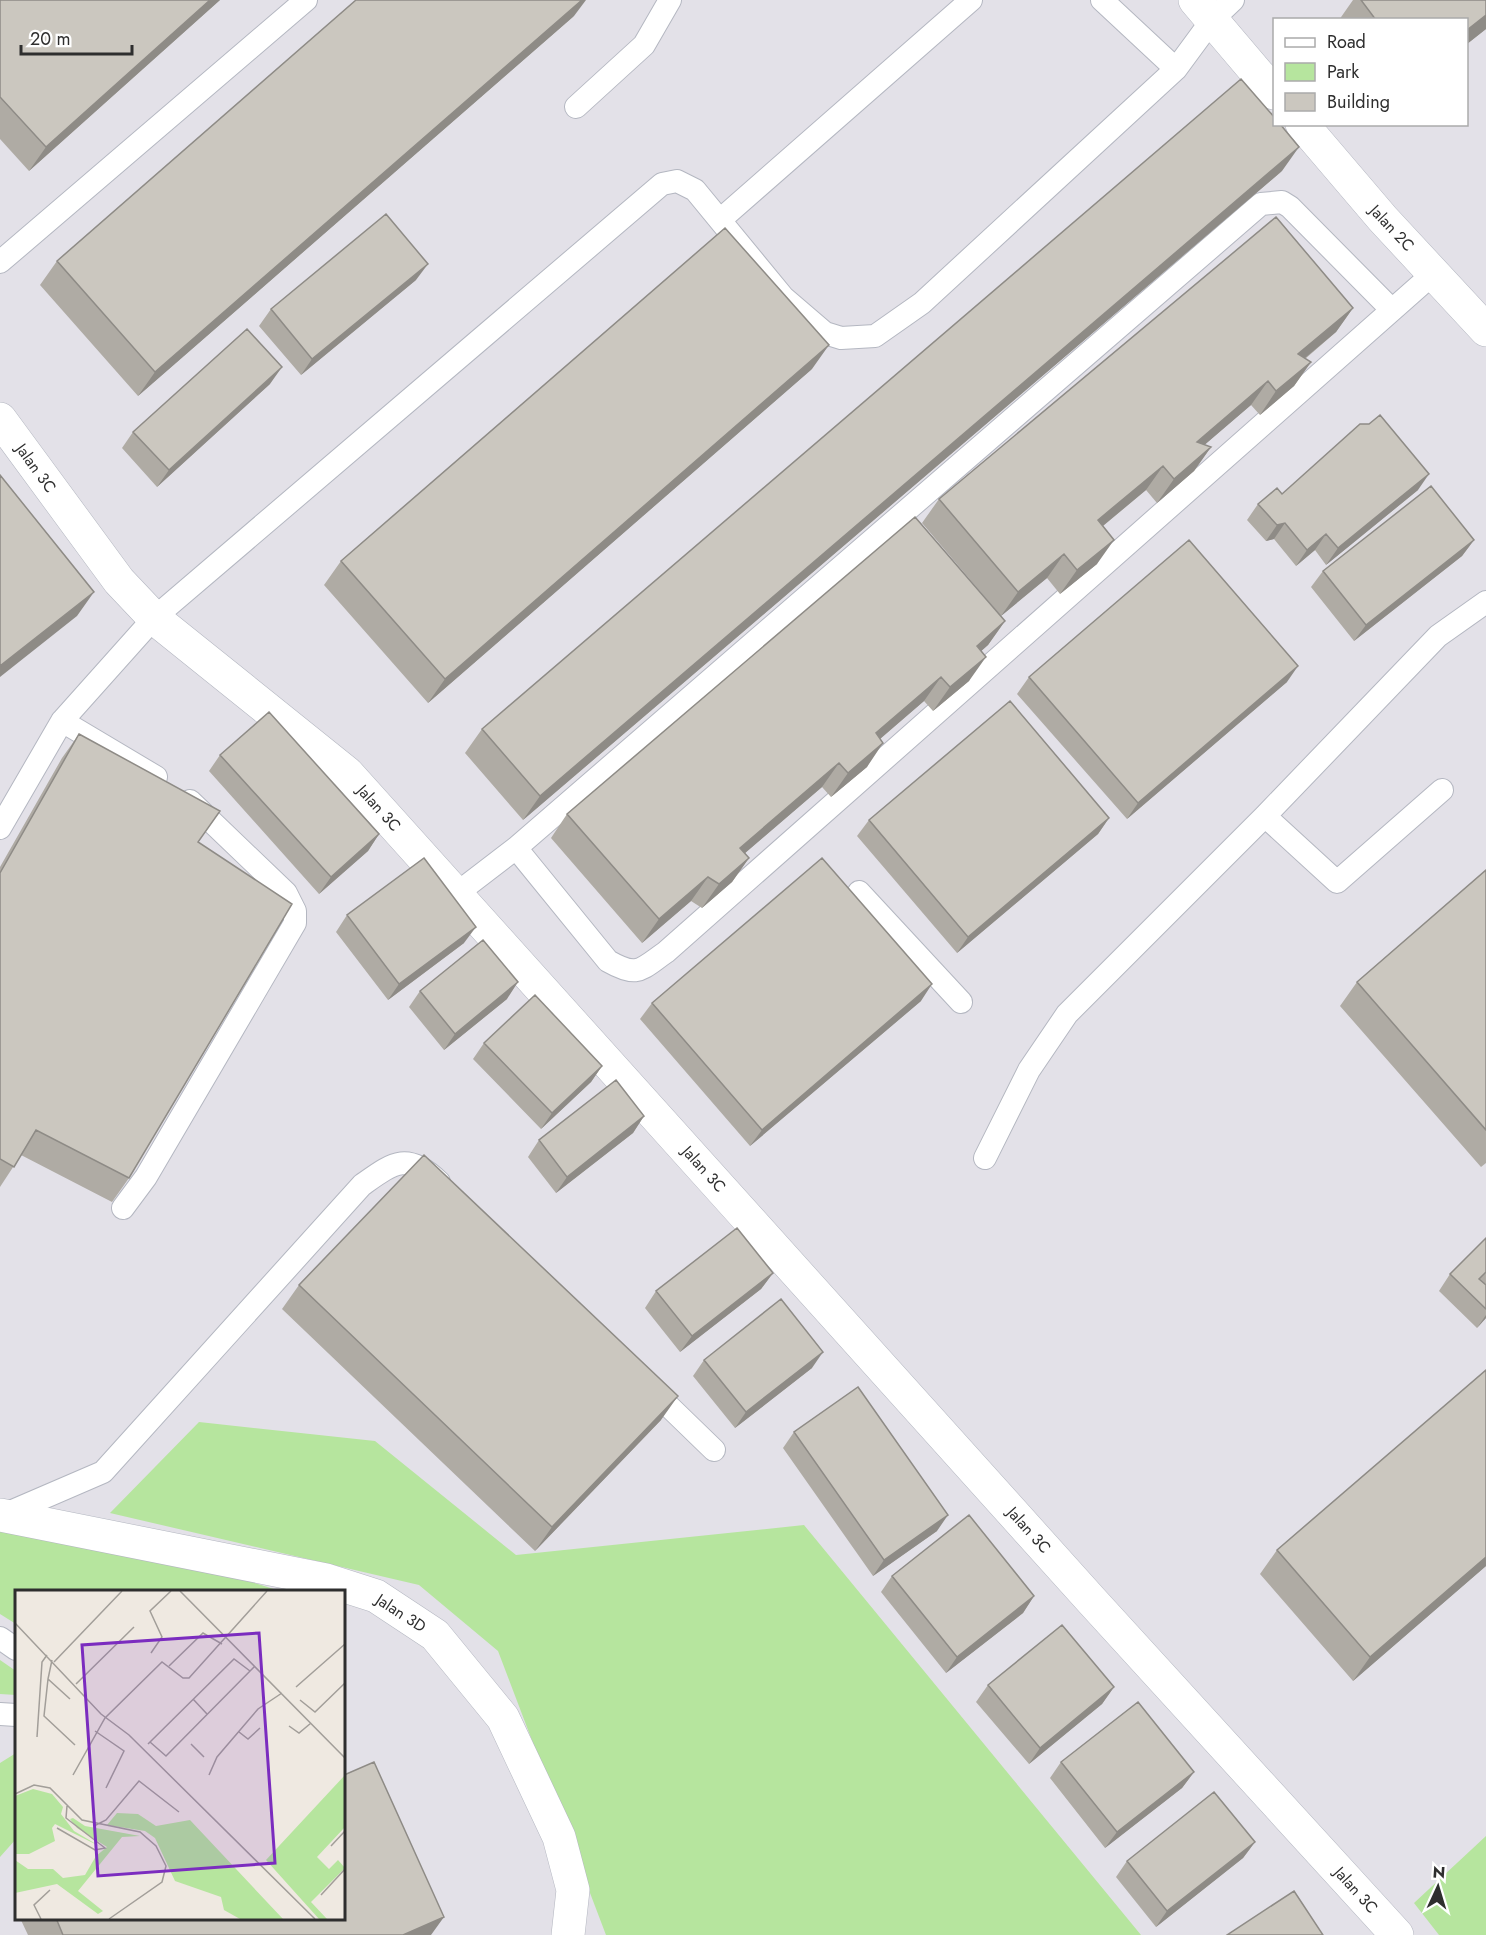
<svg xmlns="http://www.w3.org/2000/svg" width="1486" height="1935" font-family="Jost,sans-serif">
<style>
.industrial{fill:#e3e1e8;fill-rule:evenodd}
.green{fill:#b6e59e}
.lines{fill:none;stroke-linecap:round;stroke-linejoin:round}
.service-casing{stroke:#b4b7c1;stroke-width:24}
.minor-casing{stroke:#b4b7c1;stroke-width:34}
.service{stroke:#fff;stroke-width:22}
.minor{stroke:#fff;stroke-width:33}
.wall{fill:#afaba4}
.shaded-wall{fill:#8e8b86}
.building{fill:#cbc7bf;stroke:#8e8b86;stroke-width:1.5}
.labels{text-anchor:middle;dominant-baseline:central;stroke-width:4.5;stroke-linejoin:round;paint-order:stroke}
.street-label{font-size:16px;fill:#2e2e2e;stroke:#fff}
.inset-road{fill:none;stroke:#a29e99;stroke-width:1.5}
.view{fill:#7b2cbf;fill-opacity:0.15;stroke:#7b2cbf;stroke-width:3}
.inset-edge{fill:none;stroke:#2e2e2e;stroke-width:3}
</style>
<rect width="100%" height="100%" fill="#efe9e1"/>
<!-- industrial -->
<path class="industrial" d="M0,0H1486V1935H0ZM1274,20H1466V124H1274ZM16,1592H344V1918H16Z"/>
<!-- green -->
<path class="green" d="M199,1422L375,1441L516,1555L804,1525L1141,1935H606L498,1651L419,1585L110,1513Z
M0,1527L252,1582L280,1591L16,1592V1624L0,1614Z
M0,1660L16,1671V1695L0,1694Z
M16,1753V1839L0,1857V1763Z
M1486,1836V1935H1439L1414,1903Z"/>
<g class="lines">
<!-- service casing -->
<g class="service-casing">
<path id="service" d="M1102,0L1176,69
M576,107L644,45L670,0
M720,220L971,0
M0,262L306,0
M62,721L156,777
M1265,816L1337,882L1442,790
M0,828L62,721L154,618L662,184L677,181L695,190L783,297L825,333L841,338L875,336L922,303L1176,69L1212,20L1233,0
M516,848L608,961C638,978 640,970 666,952L1434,273
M859,892L961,1002
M456,894L516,848L1261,204L1282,202L1290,207L1392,310
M985,1158L1029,1070L1067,1014L1265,816L1438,636L1486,602
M123,1208L146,1177L295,923V911L286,893L190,801
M649,1387L714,1450
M1,1516L103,1472L362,1185C393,1163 407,1151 439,1182
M0,1638L16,1649
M0,1714L16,1715"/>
</g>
<!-- minor casing -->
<g class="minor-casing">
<path id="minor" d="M1195,0L1274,93
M1302,124L1383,219L1486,330
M0,419L119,581L154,618L347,773L1092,1601L1397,1935
M0,1515L326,1580L376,1596L435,1635L503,1718L559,1837L573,1890L568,1935"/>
</g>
<!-- service -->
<use href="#service" class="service"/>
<!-- minor -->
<use href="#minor" class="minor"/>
</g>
<!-- wall -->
<path class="wall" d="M0,0H220L29,171L0,139Z
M1353,0H1486V29L1467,44V20H1339Z
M574,16L138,396L40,285L57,261Z
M1282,171L523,820L465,753L482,729Z
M416,280L301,375L259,326L271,309Z
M1353,308L1336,332L1305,359L1311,362L1294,386L1260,415L1251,405L1204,445L1211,447L1194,471L1157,503L1146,490L1103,526L1097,564L1060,594L1047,578L1001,616L922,523L939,499Z
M812,369L428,703L324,585L341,561Z
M270,384L157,487L122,448L133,432Z
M1418,490L1326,565L1315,550L1296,566L1274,539L1266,541L1247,520L1258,504L1282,494Z
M1474,540L1462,556L1354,641L1311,587L1323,571Z
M1005,621L988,645L981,651L969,681L933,711L924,701L880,739L867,767L831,797L822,787L745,853L749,858L732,882L702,908L691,901L642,943L551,838L567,814Z
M1029,677L1287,682L1127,819L1017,694Z
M79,734L198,842L129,1178L112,1202L21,1155L0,1187V867L62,758Z
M220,755L379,834L368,851L319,894L209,771Z
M1109,818L1098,834L957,953L857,836L869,820Z
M1486,870V1163L1481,1167L1340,1006L1357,982Z
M347,915L464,943L388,1000L336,932Z
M420,991L507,999L444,1050L409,1007Z
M921,1001L750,1146L640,1019L652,1003Z
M484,1043L602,1066L591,1082L541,1129L473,1059Z
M644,1116L633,1133L556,1193L528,1157L539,1140Z
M1486,1238V1318L1477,1328L1439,1291L1450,1274Z
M773,1273L761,1289L680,1352L645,1308L656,1291Z
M299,1285L661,1420L535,1551L282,1309Z
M704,1360L812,1368L735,1428L693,1376Z
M1486,1370V1566L1353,1681L1260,1574L1277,1550Z
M794,1432L937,1531L873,1576L783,1448Z
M892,1576L1034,1596L1023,1613L946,1673L881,1592Z
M988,1685L1114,1687L1102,1704L1029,1764L976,1702Z
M1061,1762L1194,1772L1182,1788L1105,1848L1050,1778Z
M1255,1842L1243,1858L1156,1927L1116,1877L1127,1861Z
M20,1918H344L431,1935H28Z"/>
<!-- shaded-wall -->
<path class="shaded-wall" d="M210,0H220L29,171L46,147Z
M582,0H586L574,16L138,396L155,372Z
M1486,15V29L1467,44V30Z
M1299,147L1282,171L523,820L540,796Z
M428,264L416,280L301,375L312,359Z
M1353,308L1336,332L1281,378L1298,354Z
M829,345L812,369L428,703L445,679Z
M1311,362L1294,386L1260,415L1276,391Z
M282,367L270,384L157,487L169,470Z
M1268,381L1251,405L1180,466L1197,442Z
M1211,447L1194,471L1157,503L1174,479Z
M1163,466L1146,490L1081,544L1098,520Z
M1429,474L1418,490L1326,565L1338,548Z
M1285,523L1274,539L1266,541L1277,525Z
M1326,534L1315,550L1296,566L1307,550Z
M1114,540L1097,564L1060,594L1077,570Z
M1474,540L1462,556L1354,641L1366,625Z
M1064,554L1047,578L1001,616L1018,592Z
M94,592L77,616L0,677V666Z
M1005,621L988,645L960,670L977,646Z
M986,657L969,681L933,711L950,687Z
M1298,666L1287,682L1127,819L1138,803Z
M941,677L924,701L859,757L876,733Z
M883,743L867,767L831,797L848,773Z
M839,763L822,787L723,872L740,848Z
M1109,818L1098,834L957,953L968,937Z
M379,834L368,851L319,894L331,877Z
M749,858L732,882L702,908L719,884Z
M708,877L691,901L642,943L659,919Z
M476,927L464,943L388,1000L399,984Z
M518,982L507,999L444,1050L455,1034Z
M932,984L921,1001L750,1146L762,1130Z
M602,1066L591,1082L541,1129L552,1113Z
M644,1116L633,1133L556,1193L567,1177Z
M773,1273L761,1289L680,1352L692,1336Z
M1486,1315V1318L1477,1328Z
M823,1352L812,1368L735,1428L746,1412Z
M678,1396L661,1420L535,1551L552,1527Z
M948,1515L937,1531L873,1576L884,1560Z
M1486,1557V1566L1353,1681L1370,1657Z
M1034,1596L1023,1613L946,1673L957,1657Z
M1114,1687L1102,1704L1029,1764L1040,1748Z
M1194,1772L1182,1788L1105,1848L1117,1832Z
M1255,1842L1243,1858L1156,1927L1167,1911Z
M444,1917L431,1935H403Z"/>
<!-- building -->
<path class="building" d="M0,0H210L46,147L0,97Z
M356,0H582L155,372L57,261Z
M1361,0H1486V15L1467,30V20H1376Z
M1241,79L1275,118V124H1280L1299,147L540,796L482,729Z
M386,214L428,264L312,359L271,309Z
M1276,217L1353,308L1298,354L1311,362L1276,391L1268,381L1197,442L1211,447L1174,479L1163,466L1098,520L1114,540L1077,570L1064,554L1018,592L939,499Z
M725,228L829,345L445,679L341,561Z
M247,329L282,367L169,470L133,432Z
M1380,415L1429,474L1338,548L1326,534L1307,550L1285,523L1277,525L1258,504L1277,488L1282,494L1360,424H1369Z
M0,475L94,592L0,666Z
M1431,486L1474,540L1366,625L1323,571Z
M915,517L1005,621L977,646L986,657L950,687L941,677L876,733L883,743L848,773L839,763L740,848L749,858L719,884L708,877L659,919L567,814Z
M1189,540L1298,666L1138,803L1029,677Z
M1010,701L1109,818L968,937L869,820Z
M269,712L379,834L331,877L220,755Z
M79,734L220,811L198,842L292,904L129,1178L36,1130L14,1167L0,1159V873Z
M424,858L476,927L399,984L347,915Z
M822,858L932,984L762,1130L652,1003Z
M1486,870V1130L1357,982Z
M483,940L518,982L455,1034L420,991Z
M535,995L602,1066L552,1113L484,1043Z
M616,1080L644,1116L567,1177L539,1140Z
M424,1155L678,1396L552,1527L299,1285Z
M737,1228L773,1273L692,1336L656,1291Z
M1486,1238V1272L1479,1279L1486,1285V1309L1450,1274Z
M781,1299L823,1352L746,1412L704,1360Z
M1486,1370V1557L1370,1657L1277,1550Z
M858,1387L948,1515L884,1560L794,1432Z
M969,1515L1034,1596L957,1657L892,1576Z
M1062,1625L1114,1687L1040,1748L988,1685Z
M1138,1702L1194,1772L1117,1832L1061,1762Z
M374,1762L444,1917L403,1935H63L56,1918H344V1775Z
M1214,1792L1255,1842L1167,1911L1127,1861Z
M1294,1891L1323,1935H1227Z"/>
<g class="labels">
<!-- street labels -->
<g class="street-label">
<text transform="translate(1392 228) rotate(47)">Jalan 2C</text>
<text transform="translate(36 468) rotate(54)">Jalan 3C</text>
<text transform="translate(379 808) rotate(48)">Jalan 3C</text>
<text transform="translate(704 1169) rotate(48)">Jalan 3C</text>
<text transform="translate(1029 1530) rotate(48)">Jalan 3C</text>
<text transform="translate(401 1613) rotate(33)">Jalan 3D</text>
<text transform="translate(1356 1890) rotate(48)">Jalan 3C</text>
</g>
</g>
<!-- overview -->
<g transform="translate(15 1590)">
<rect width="330" height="330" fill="#efe9e1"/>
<path d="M330,185V237L302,267L314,279L323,270L330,278L296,312L312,329H304L251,270ZM18,199L37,204L48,217L46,224L59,241L86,257L40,234L37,238L40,251L14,264H0V206ZM102,223L123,224L141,236L175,230L268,329H225L209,320L206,307L160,291L140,248L130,241L92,235ZM58,228L70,236L125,246L107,247L63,301L88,321L83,324L42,294L0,303V270L13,279H38L48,288L70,285L81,266L92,257L62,238L55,229Z" fill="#b6e59e"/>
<path class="inset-road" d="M165,1L330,168M0,33L86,124L114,145L300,329M136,63L147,47L135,21L156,1M37,70L33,89L55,109M39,72L107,1M154,76L188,43L207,54M33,89L29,126L60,155M61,94L119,37M281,97L330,54M178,109L192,124M285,110L300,122L330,93M274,136L284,143L296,133M80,141L109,161L91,198M224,142L233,149L245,138M22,147L27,72L32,65M135,152L151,166L240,76M133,154L219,69L235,81M176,154L189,167M58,185L90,128L147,72L168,88H174L252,1M194,185L202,167L243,119L267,103M0,204L19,195L35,198L67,230L125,242L141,256L151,276L147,292L94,329M79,236L91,230L124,191L164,222M42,238L80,260L90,258L51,228L52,216M316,256L330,241M306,305L330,279M26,329L19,315L35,300"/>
<path class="view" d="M244,43L260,273L83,286L67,55Z"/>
<rect width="330" height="330" class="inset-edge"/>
</g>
<!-- legend -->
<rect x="1273" y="18" width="195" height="108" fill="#ffffff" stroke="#ababab" stroke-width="1.5"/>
<rect x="1285" y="38" width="30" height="9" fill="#ffffff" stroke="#ababab" stroke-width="1.5"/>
<text x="1327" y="48" font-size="18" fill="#2e2e2e">Road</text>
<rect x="1285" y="63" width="30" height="18" fill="#b6e59e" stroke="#ababab" stroke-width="1.5"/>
<text x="1327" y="78" font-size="18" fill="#2e2e2e">Park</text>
<rect x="1285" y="93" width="30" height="18" fill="#cbc7bf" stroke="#ababab" stroke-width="1.5"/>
<text x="1327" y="108" font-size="18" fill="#2e2e2e">Building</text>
<!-- north arrow -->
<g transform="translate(1438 1887) rotate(4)" stroke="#ffffff" stroke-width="4.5" paint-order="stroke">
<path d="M0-4.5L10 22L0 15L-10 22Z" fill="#2e2e2e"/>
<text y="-9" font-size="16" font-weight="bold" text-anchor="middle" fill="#2e2e2e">N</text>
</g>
<!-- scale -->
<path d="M21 45v9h111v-9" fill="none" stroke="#2e2e2e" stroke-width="3"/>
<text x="30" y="45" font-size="18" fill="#2e2e2e" stroke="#ffffff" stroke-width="4.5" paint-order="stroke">20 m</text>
</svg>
